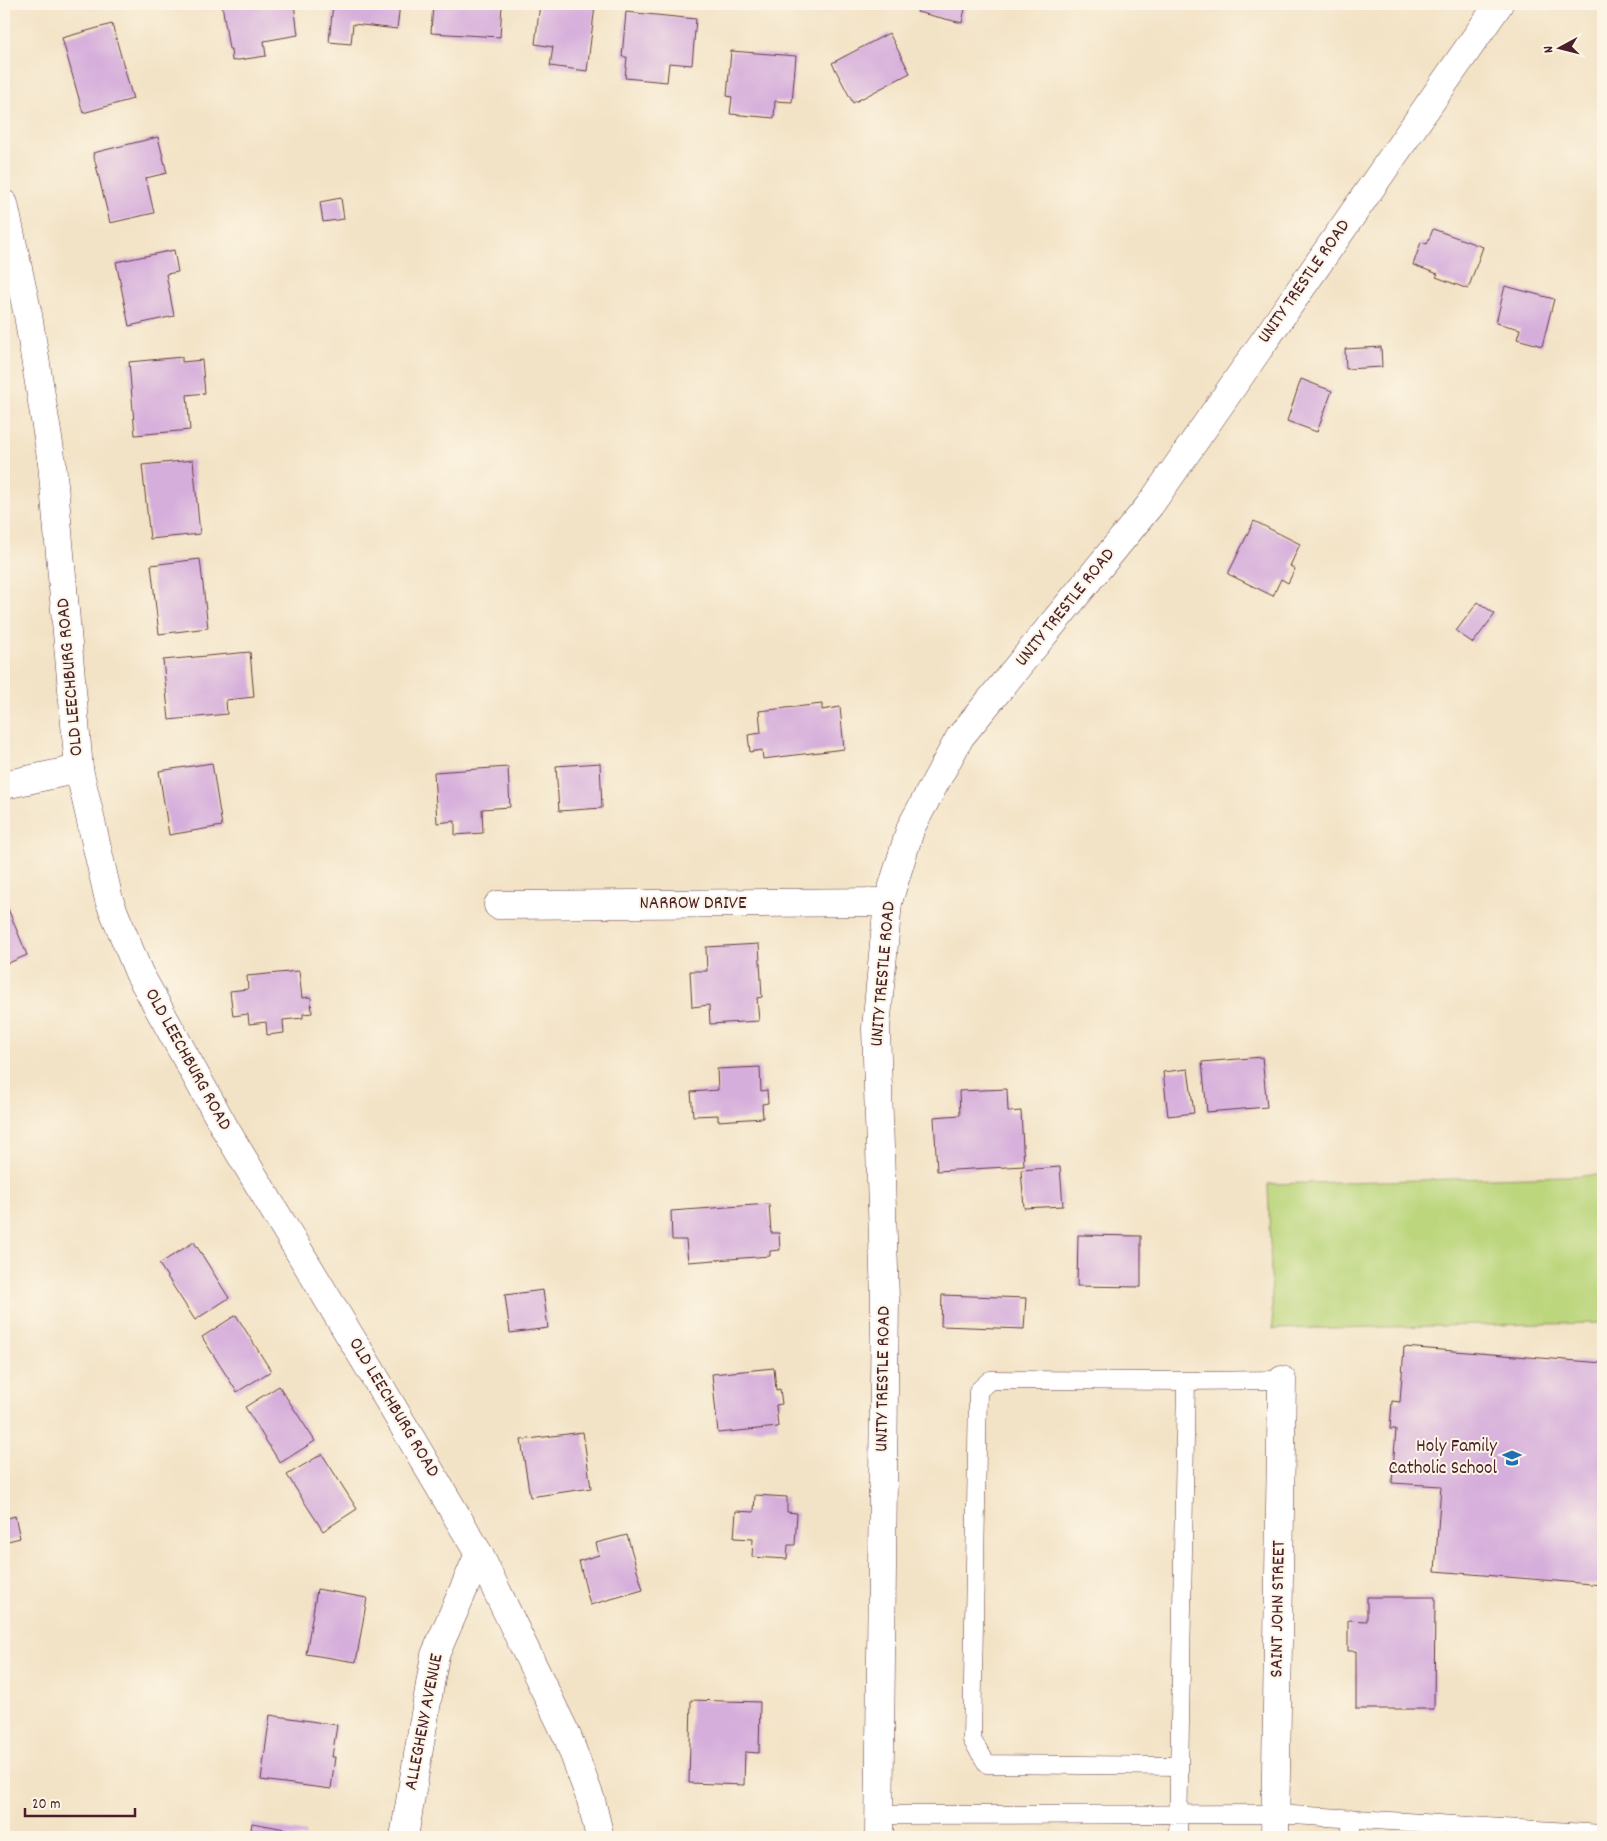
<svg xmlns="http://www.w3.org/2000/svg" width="1607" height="1841" font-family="Dekko,sans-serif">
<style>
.green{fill:#bbd67c;stroke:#827a54}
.building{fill:#d6aedb}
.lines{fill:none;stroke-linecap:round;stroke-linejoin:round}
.lane-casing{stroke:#633c42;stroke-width:19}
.street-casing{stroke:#633c42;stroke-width:29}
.secondary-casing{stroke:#633c42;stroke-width:29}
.lane{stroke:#fff;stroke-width:18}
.street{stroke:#fff;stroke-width:28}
.secondary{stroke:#fff;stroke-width:28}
.labels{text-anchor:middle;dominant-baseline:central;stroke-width:4;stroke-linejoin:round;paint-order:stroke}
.street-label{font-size:19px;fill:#4a1f2b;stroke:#fcf5e5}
.poi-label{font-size:19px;fill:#4a1f2b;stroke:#fcf5e5;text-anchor:end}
</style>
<rect width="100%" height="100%" fill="#fcf5e5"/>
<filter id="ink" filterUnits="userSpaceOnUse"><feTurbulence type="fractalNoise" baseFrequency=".02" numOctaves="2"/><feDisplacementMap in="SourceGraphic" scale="10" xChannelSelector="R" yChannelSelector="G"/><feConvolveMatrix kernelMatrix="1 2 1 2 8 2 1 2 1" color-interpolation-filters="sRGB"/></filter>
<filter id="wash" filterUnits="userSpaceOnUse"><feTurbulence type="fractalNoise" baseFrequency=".0096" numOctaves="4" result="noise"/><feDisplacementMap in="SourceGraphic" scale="20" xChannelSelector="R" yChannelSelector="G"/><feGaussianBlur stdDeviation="1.12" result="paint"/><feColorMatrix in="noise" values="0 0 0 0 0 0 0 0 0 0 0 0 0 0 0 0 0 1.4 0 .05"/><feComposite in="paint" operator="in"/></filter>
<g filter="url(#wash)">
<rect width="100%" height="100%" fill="#f3e3c6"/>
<!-- green -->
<path class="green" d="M1603,1175V1323L1273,1329L1268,1184Z"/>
<g id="blocks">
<!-- building -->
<path class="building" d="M222,4H294L298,35L264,41L266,56L232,61L231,49H229Z
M333,4H400L397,29L353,24L351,44L329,42Z
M433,4H502L500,37L431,33Z
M540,4H579L595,6L587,71L550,66L553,47L535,44Z
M919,4H966L962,23L917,12Z
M626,12L696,19L692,65L669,63L667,82L625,78L627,57H622Z
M112,24L133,99L83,113L62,38Z
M889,33L910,73L853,103L832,63Z
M731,51L796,56L792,102L775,101L774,118L730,114L732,97L727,96Z
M158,137L167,173L146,178L154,213L110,223L93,153Z
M341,198L344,219L323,222L320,202Z
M1433,229L1483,247L1468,289L1436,277L1438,274L1413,265L1421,242L1427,244Z
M174,250L178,272L166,274L174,316L129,326L116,262Z
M1505,286L1554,299L1542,346L1517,339L1520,329L1496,323Z
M1381,347L1382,367L1346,369L1345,349Z
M182,357V362L202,360L205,393L187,395L190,430L135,435L129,362Z
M1301,379L1332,391L1317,432L1287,421Z
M193,460L200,534L150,539L142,465Z
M1254,521L1300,544L1290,566L1295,569L1288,583L1281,579L1273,596L1228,574Z
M200,559L208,628L159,634L151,565Z
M1478,602L1495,614L1473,643L1456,631Z
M250,652L254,697L226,700L227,714L169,720L163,660Z
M822,704V710L840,707L844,749L763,759L762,750L750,752L748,735L761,733L759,711Z
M212,763L222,826L169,835L159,771Z
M600,763L602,808L559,811L556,766Z
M508,767L510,807L482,809L483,833L455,835V821L437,823L434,772Z
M4,899L27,955L4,965Z
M759,944L762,997L757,998L759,1021L710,1024L709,1005L692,1007L690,971H707L706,947Z
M299,971L302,998L311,997L312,1013L303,1014V1018L283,1020L284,1033L267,1035L266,1022L249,1024L248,1014L233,1016L230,991L248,989L247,976Z
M1262,1057L1267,1107L1207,1112L1202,1062Z
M760,1067L761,1091L767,1090L768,1103L762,1104L763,1118L718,1121V1115L693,1116L691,1092L718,1090L717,1069Z
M1188,1069L1194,1113L1168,1116L1163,1072Z
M1007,1089L1008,1112L1021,1111L1024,1166L937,1171L934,1117L960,1115L959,1091Z
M1060,1167L1063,1206L1024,1208L1021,1170Z
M769,1204L771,1233H779L780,1250L770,1251V1256L688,1262L686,1240H672L671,1211Z
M1078,1235L1141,1236V1287L1077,1286Z
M194,1242L229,1298L195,1320L159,1264Z
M543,1290L548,1328L510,1333L505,1295Z
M942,1295L1026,1298L1024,1329L941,1326Z
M236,1315L271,1371L237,1392L202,1337Z
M1404,1347L1603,1363V1585L1435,1571L1441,1486L1392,1483L1396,1429H1390L1392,1401L1400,1402Z
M774,1368L776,1390L780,1389L782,1404L776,1405L778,1427L718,1433L712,1374Z
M279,1386L315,1441L280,1463L245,1407Z
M583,1432L591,1488L530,1497L521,1440Z
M322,1454L357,1509L323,1531L287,1475Z
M755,1495L787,1497V1512L797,1513L795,1545H788L787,1559L752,1557L753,1539L734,1538L736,1511L754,1512Z
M15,1516L20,1538L4,1542V1519Z
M627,1535L643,1590L590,1605L579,1561L599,1555L596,1543Z
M317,1589L367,1598L356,1662L306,1654Z
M1367,1597H1435L1434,1709H1356V1651H1348V1620L1367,1621Z
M691,1700L760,1702L759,1753L745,1752L744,1785L689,1783Z
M270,1715L337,1725L332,1757H335L331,1789L261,1780Z
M252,1823L307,1833L306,1837H250Z"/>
</g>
</g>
<g filter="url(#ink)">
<use href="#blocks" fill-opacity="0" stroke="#633c42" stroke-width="1"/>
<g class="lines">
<!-- lane casing -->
<g class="lane-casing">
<path id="lane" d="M1179,1766L987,1764L972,1740L978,1391L990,1380L1186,1381
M879,1815L1276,1814L1603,1834
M1351,1818V1837
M1178,1837L1186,1381L1282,1380"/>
</g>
<!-- street casing -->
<g class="street-casing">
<path id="street" d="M4,785L79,769
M498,905L888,902
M404,1837L435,1655L479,1554
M1275,1837L1282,1380"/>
</g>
<!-- secondary casing -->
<g class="secondary-casing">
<path id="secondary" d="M4,204L28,315L52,463L79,769L109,900L139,973L227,1132L373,1374L479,1554L568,1738L591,1800L600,1837
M879,1837L885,1299L876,1028L888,902L911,827L960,737L1150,505L1499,4"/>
</g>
<!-- lane -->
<use href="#lane" class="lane"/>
<!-- street -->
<use href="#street" class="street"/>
<!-- secondary -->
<use href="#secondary" class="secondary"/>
</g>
</g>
<!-- icons -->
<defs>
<g id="school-bare" transform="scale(1.5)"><path d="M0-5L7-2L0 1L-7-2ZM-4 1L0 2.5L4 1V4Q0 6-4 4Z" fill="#1f6fb2" stroke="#fcf5e5" stroke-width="2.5" paint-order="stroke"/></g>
</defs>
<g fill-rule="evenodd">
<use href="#school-bare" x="1512" y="1458"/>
</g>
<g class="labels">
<!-- street labels -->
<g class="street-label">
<text transform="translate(1305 282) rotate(-55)">UNITY TRESTLE ROAD</text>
<text transform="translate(1066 608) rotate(-51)">UNITY TRESTLE ROAD</text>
<text transform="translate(71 677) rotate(-95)">OLD LEECHBURG ROAD</text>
<text x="693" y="904">NARROW DRIVE</text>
<text transform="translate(884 974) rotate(-85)">UNITY TRESTLE ROAD</text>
<text transform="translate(187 1060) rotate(61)">OLD LEECHBURG ROAD</text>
<text transform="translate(884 1379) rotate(-89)">UNITY TRESTLE ROAD</text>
<text transform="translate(393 1408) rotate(59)">OLD LEECHBURG ROAD</text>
<text transform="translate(1279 1609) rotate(-89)">SAINT JOHN STREET</text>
<text transform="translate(425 1722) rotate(-79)">ALLEGHENY AVENUE</text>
</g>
<!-- poi labels -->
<g class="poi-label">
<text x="1497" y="1447">Holy Family<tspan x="1497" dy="22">Catholic School</tspan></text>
</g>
</g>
<!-- margin -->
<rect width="1607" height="1841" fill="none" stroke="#fcf5e5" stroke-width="20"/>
<!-- north arrow -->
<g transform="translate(1560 48) rotate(263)" stroke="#fcf5e5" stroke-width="4" paint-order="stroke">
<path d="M0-4L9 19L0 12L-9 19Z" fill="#4a1f2b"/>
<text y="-8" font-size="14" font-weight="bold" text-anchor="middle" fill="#4a1f2b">N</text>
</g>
<!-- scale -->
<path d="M25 1808v8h110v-8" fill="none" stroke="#4a1f2b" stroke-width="2.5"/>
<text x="32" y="1808" font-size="15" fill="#4a1f2b" stroke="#fcf5e5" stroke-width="4" paint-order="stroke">20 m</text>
</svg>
